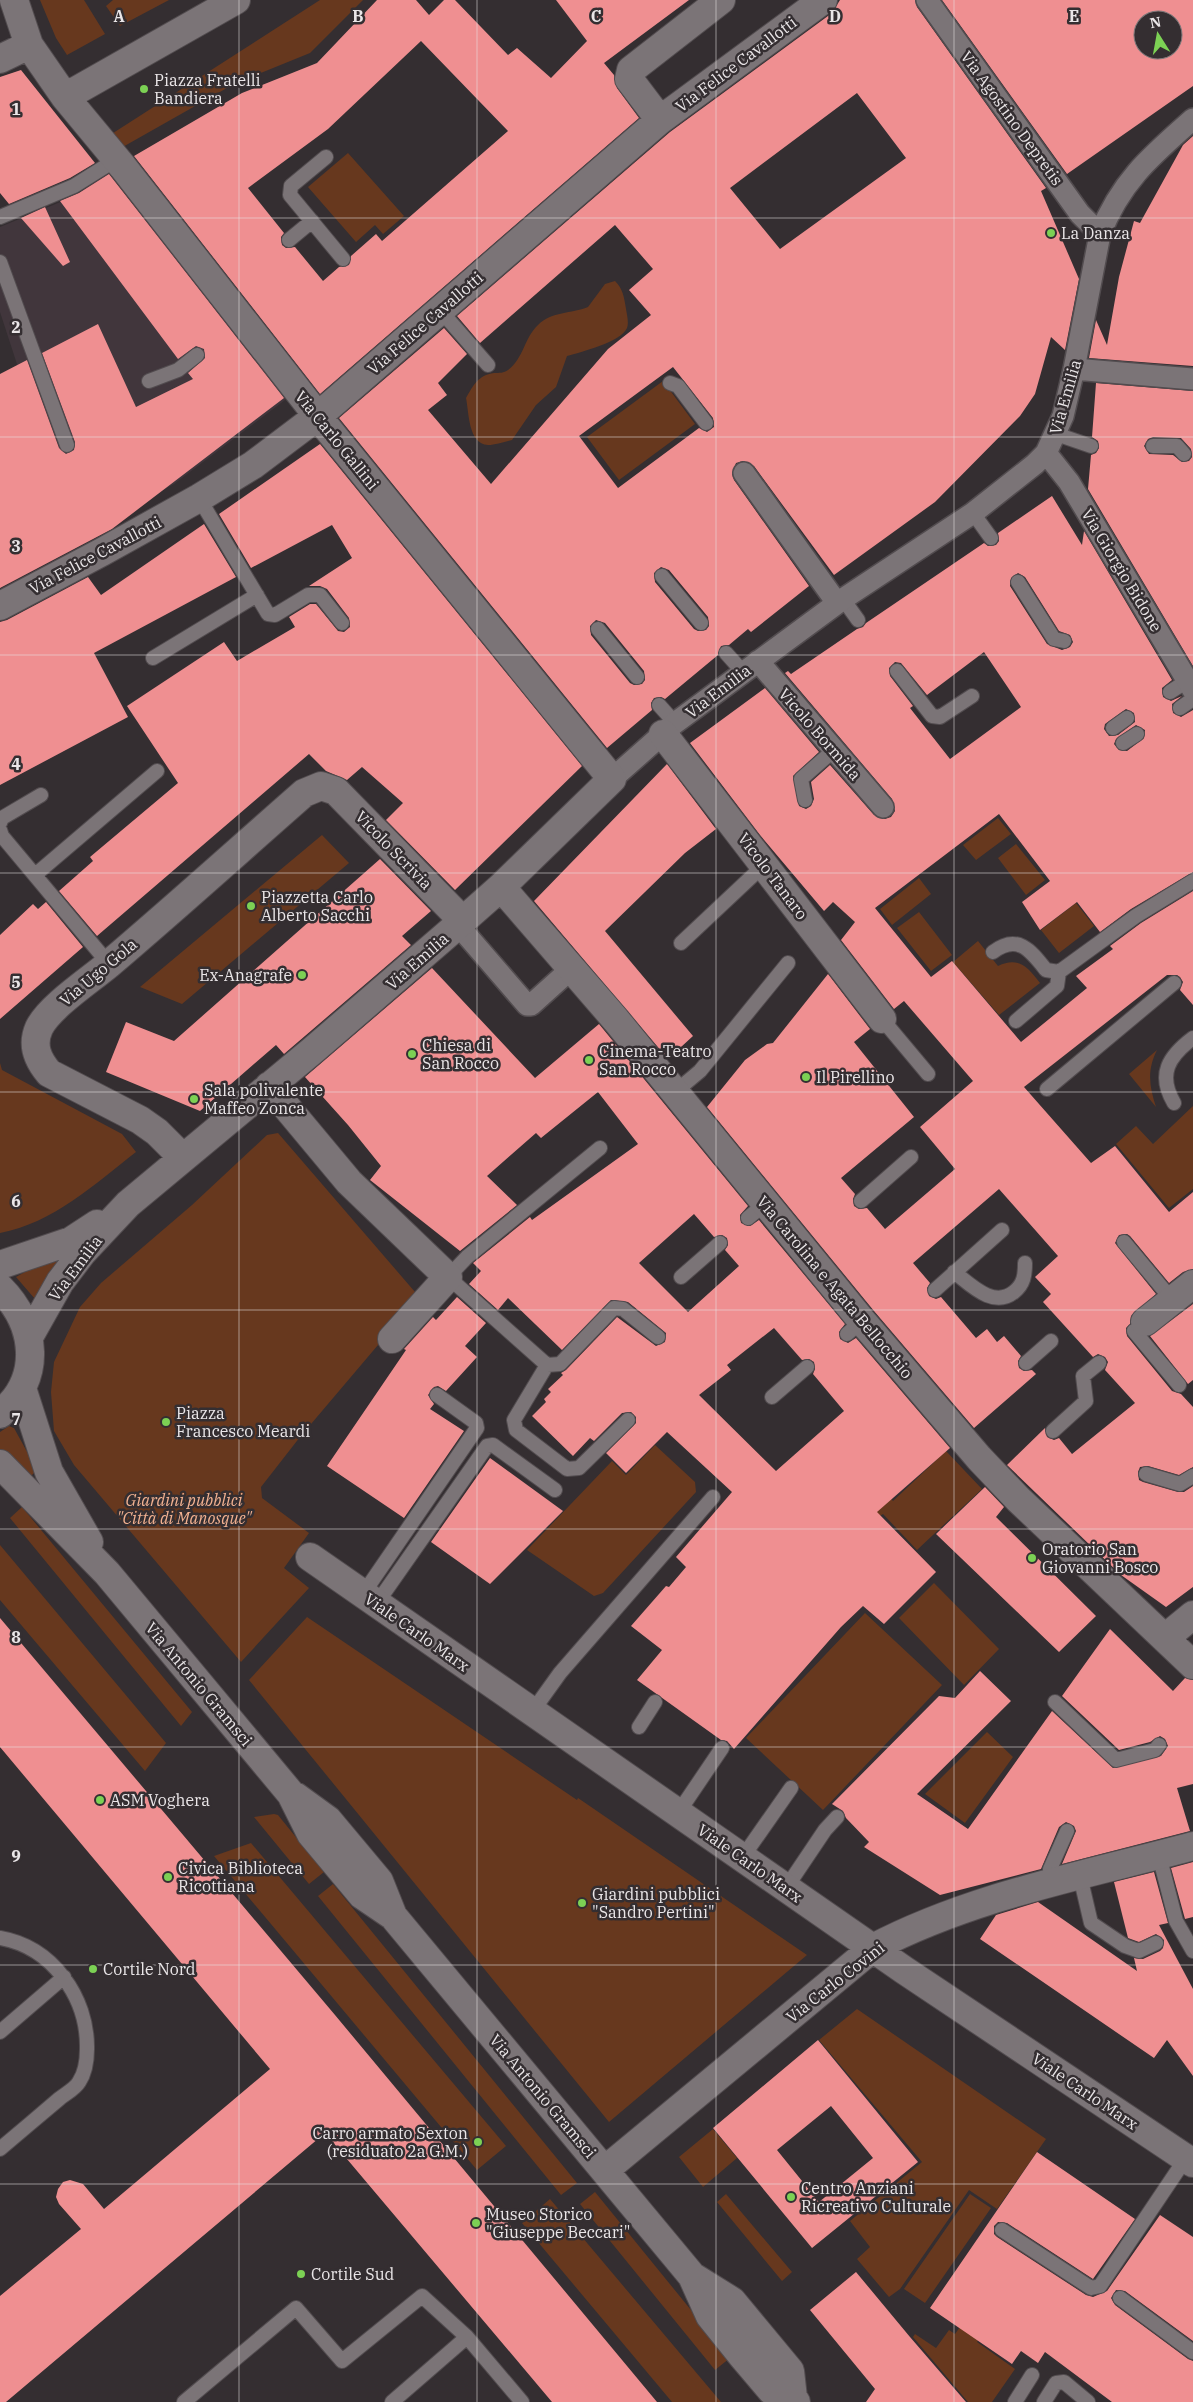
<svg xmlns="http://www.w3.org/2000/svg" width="1193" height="2402" font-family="'IBM Plex Serif',serif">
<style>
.built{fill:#41363c}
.green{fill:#67381e}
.building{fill:#ef8f91;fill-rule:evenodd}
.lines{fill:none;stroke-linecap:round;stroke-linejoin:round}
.service-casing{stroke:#524c4f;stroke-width:16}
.pedestrian-casing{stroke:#524c4f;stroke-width:24}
.minor-casing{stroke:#524c4f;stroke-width:30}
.service{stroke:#7b7477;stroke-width:14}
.pedestrian{stroke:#7b7477;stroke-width:21}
.minor{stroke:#7b7477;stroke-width:28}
.grid{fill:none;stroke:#eae6e8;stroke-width:1;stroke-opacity:0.55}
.poi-dot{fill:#7cd154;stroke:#342e31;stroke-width:2}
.labels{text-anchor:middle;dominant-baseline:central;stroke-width:5;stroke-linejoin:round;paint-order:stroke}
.street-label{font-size:16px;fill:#eae6e8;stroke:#342e31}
.poi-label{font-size:16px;fill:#eae6e8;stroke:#342e31;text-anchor:start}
.park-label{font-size:16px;font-style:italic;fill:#f3b291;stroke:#342e31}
.grid-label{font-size:16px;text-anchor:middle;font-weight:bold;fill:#eae6e8;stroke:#342e31;stroke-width:5;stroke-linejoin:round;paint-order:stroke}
</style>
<rect width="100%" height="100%" fill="#342e31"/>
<!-- built -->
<path class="built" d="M106,172L235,329L285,396V400L174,484L74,539L0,312V227L75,196Z"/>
<!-- green -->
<path class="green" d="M40,0H84L105,34L67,55L56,38Z
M113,0H169L120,26L106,6Z
M320,0H363L310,53L234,84L121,148L110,135Z
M348,153L404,216L383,234L375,225L356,242L308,187Z
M615,281C623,289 624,297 626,309C627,315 629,323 627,328C621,342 581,352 567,356L556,387L536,405L512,440C504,442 495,445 488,445C468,444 469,412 466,398C473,386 478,375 494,373C499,373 504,373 508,370C524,358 524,338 538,325C552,311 571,314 588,307L605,284Z
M663,381L695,424L619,480L587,437Z
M998,818L1011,834L976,860L963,845Z
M322,835L349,863L182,1004L140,987Z
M1016,844L1045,880L1026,895L998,858Z
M919,878L931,894L892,925L880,909Z
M1076,903L1094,926L1059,953L1041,930Z
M919,912L952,955L931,971L897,928Z
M978,941L998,966C1018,956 1028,967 1040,983L999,1015L953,962Z
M1157,1050C1147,1070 1149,1086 1156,1107L1129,1074Z
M0,1063L2,1070L122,1134L136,1152C95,1184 53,1223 0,1233Z
M1193,1106V1189L1169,1208L1116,1144L1136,1126L1153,1144Z
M278,1133L415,1292L417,1299L300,1437L261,1487L262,1498L309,1533L284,1568L309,1588L241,1662L74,1465L54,1431L51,1392L54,1362L80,1307L101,1283L192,1205L267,1135Z
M68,1248L35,1299L16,1277Z
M9,1426L14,1428L37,1470L29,1478L0,1452V1432Z
M655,1445L695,1482L696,1492L603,1593L594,1596L527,1550L612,1461L626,1475Z
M946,1451L982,1489L917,1550L883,1514L877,1518L871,1476L893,1501Z
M22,1507L192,1712L181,1726L10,1518Z
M0,1545L166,1743L145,1771L0,1600Z
M934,1583L999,1649L964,1685L899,1618Z
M865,1613L942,1685L823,1810L746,1738Z
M307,1617L577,1800L578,1798L807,1955L609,2122L249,1680Z
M987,1732L1013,1757L965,1823L925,1794Z
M274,1814L278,1815L324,1872L309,1884L254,1817Z
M251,1843L506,2146L477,2170L214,1856Z
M333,1884L577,2183L561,2195L318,1896Z
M857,2009L1046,2139L997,2209L969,2190L900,2289L889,2297L857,2259L870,2247L850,2221L922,2162L819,2040Z
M713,2129L737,2158L703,2187L679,2157Z
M595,2192L730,2358L715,2370L580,2204Z
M726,2194L792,2272L782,2281L717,2202Z
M970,2194L991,2208L925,2303L904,2289Z
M550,2199L721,2402H672L522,2223Z
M967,2317L985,2330L977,2342L1015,2369L992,2402H968L913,2337L915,2334L936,2348L949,2330L955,2334Z"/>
<!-- building -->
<path class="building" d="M377,0H416L429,15L444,0H455L508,55L517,48L551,78L587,41L556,0H689L604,63L614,75L617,88L639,118L320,394L134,156L242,93L317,63ZM421,41L508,131L382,241L376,234L351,256L349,265L339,267L323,281L295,247L286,248L282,245L281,237L284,233L248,188L328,129Z
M840,0H915L917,7L1046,188L1041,191L1079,279L1065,350L1051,337L1035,394L1020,416L935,502L834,575L754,466L743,461L736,463L732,474L734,480L809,586L751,632L748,629L729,645L721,646L718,655L665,699L661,697L654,698L651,703L652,710L607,748L339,418L444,328L467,354L438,383L447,395L428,410L491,484L608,349L651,315L629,290L653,269L615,225L480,343L457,316L670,132L832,13ZM857,93L906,158L780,249L730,188ZM673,367L713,418L714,427L707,432L699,428L618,488L579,436ZM661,567L669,570L708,617L709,626L706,630L698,631L694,629L655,582L654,573ZM596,620L605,623L644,671L645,680L642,684L634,685L630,683L591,635L590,626Z
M942,0H1193V86L1067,174ZM1143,20H1173V50H1143Z
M21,70L95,163L70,178L9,204L0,193V77Z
M1193,136V366L1089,358L1096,320L1107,345L1119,277L1134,221L1140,223L1183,145Z
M109,174L284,398L112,529L0,588V374L27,360L59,448L66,454L74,450L75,442L42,353L98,324L136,407L193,379L188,373L205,358L204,349L196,346L178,359L60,201L79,193Z
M45,207L70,262L63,266L21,218Z
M1096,383L1193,391V666L1088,489L1091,455L1096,453L1099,448L1098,441L1092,437ZM1153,437L1181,438L1191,449L1192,457L1189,461L1182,462L1173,455L1149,454L1144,446L1148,439Z
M320,444L582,766L455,890L386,820L403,803L362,767L347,780L326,771L309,754L97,936L59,891L93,861L90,857L178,783L127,706L224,642L237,661L295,627L289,617L310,604H316L338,631L344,632L350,627L349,618L327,589L320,586H309L352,558L332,525L251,568L219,514Z
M1052,496L1082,545L1084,531L1172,680L1162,688L1163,697L1171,701L1182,696L1172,704L1173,713L1181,717L1193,710V872L1131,909L1100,932L1077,902L1040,930L1022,902L1050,881L999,814L875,908L931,977L952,961L1021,1042L1087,988L1076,976L1113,949L1110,946L1141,923L1193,891V1005L1180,990L1183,982L1180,977L1177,975H1167L1024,1087L1091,1163L1115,1146L1169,1212L1193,1192V1269L1183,1272L1169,1283L1130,1236L1127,1234L1119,1235L1115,1243L1156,1294L1131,1316L1130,1324L1126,1328L1127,1336L1172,1391L1181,1394L1193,1407V1467L1179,1475L1148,1466L1140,1467L1138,1472L1139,1480L1143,1482L1178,1492H1184L1193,1486V1587L1166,1607L1121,1575L1007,1465L1045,1428L1047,1437L1054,1440L1059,1438L1072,1454L1135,1403L1105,1370L1108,1362L1105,1357L1098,1354L1093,1357L1043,1302L1051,1294L1035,1277L1058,1256L999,1189L913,1263L930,1283L927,1288L929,1296L936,1299L941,1297L976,1338L987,1329L997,1342L1004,1336L1021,1356L1018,1361L1019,1368L1024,1371L1032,1370L1036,1374L974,1428L874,1311L707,1107L745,1060L767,1044L773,1043L828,974L870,1029L854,1042L914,1117L841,1178L855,1194L853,1199L854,1206L859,1209L867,1208L885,1229L955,1169L920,1127L973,1081L904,1001L894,1009L841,940L855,922L833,902L824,911L760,835L690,743L765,688L819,752L793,776L799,806L806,809L811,806L814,799L811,782L830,765L874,815L885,819L891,817L895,811L892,799L785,673L788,671L791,674L857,629L863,627L866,623L984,543L988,546L996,545L999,541L998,533ZM1018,573L1025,577L1059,631L1070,635L1073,642L1070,647L1062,650L1047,644L1010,586L1011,578ZM984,652L1021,707L950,759L910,708L913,706L890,676L889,668L895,662L901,663L927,695ZM1126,709L1134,713L1135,722L1118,735L1109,736L1104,729L1105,724ZM1136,725L1145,730L1144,738L1127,751L1119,750L1114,744L1116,739Z
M204,524L236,577L94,653L128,717L0,785V622L7,620L88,577L101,595Z
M667,764L716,829L685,853L605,931L693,1036L668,1059L534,901Z
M380,859L431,911L402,936L411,945L284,1054L276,1045L200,1111L106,1072L126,1022L174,1041Z
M46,902L83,947L0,1019V935L33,904L38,909Z
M432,968L535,1078L599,1024L748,1206L740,1215L741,1223L750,1226L759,1220L845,1324L839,1332L840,1339L848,1343L856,1338L950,1448L877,1512L936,1572L884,1624L863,1606L841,1627L734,1749L727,1741L721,1740L637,1680L662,1650L631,1626L666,1586L669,1587L686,1567L676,1557L732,1492L667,1432L626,1473L606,1453L636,1423V1417L631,1412L622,1413L594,1441L590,1438L573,1456L532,1416L546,1402L544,1399L551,1392L548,1389L563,1375L561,1373L566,1370L617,1317L656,1346L665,1342L666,1333L628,1302L611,1300L562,1350L508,1298L498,1310L469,1284L481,1271L473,1263L530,1217L532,1220L638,1144L598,1092L541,1138L536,1133L487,1176L517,1205L460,1251L370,1180L381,1166L348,1125L305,1077ZM694,1214L714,1237L722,1235L727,1238L728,1245L725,1250L739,1266L688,1312L639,1263ZM774,1328L802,1360L809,1359L814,1362L815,1369L813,1374L844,1411L776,1471L699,1395L731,1370L727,1365Z
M457,1297L486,1323L465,1346L477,1357L446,1391L438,1386L434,1387L428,1395L434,1404L430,1409L464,1431L404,1518L327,1466L406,1350L404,1349L433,1317L436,1320Z
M1193,1304V1380L1188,1384L1150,1336Z
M490,1458L563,1511L490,1584L431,1542Z
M985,1487L1004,1507L996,1517L1096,1616L1059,1652L936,1534Z
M0,1618L335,2015L657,2402H552L325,2133L6,2402H0V2296L81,2229L59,2204L56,2197L58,2189L63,2182L70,2180L83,2184L104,2209L270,2069L0,1747Z
M1110,1629L1173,1691L1185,1678L1193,1680V1784L1177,1788L1190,1831L1062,1864L1076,1831L1074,1826L1066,1822L1059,1827L1041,1869L940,1895L864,1847L869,1842L846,1818L843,1811L832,1804L939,1696L955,1698L980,1671L1011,1701L917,1794L968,1829L1052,1711L1113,1768L1161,1756L1168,1746L1165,1739L1160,1736L1150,1742L1119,1750L1062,1696Z
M1193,1862V1917L1185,1919L1171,1868Z
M1154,1872L1168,1923L1159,1925L1193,1989V2076L1167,2040L1154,2058L980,1939L996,1915L1038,1902L1137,1971L1134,1958L1143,1959L1160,1951L1163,1948L1164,1940L1156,1934L1139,1942L1128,1938L1114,1882Z
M818,2040L918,2162L812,2248L713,2128ZM831,2106L873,2158L819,2202L777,2150Z
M1037,2152L1135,2219L1093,2279L1007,2223L998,2222L994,2226V2234L997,2237L1086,2295L1093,2297L1107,2291L1160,2215L1193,2237V2341L1125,2291L1116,2290L1111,2298L1115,2305L1188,2359L1193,2361V2402H1112L1045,2352L1038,2363L1021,2351L1012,2364L930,2308Z
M856,2272L910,2337L966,2402H866L875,2389L810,2310Z"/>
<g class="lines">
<!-- service casing -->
<g class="service-casing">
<path id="service" d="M326,157L291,186L290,195L343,259
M0,217L74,186L117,159
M289,240L312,221
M0,262L67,445
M440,310L488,365
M149,381L178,370L197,355
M670,383L678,386L706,423
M1056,434L1091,446
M1153,446H1177L1184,454
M199,498L268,614L275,615L308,595H320L342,623
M973,513L991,538
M662,576L701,623
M1018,582L1054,639L1064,641
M843,599L858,620
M598,629L637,677
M726,653L743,672
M153,658L257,595
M897,671L932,716L940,717L972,696
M1170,692L1187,681
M659,705L675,723
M1180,708L1193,699
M1113,728L1127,718
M1123,743L1137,734
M805,800L801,779L834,750
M0,823L2,818L41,795
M0,830L2,836L109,964
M35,875L157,771
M681,943L764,865
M993,952C1018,933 1031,951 1046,970L1059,972
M882,1019L928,1074
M1016,1021L1057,986L1059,972L1136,916L1193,881
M1047,1089L1174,983
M675,1092L700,1071L788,963
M1174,1103C1157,1074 1169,1056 1193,1038
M600,1148L467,1257L448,1277L547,1365L560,1364L614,1308L623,1309L658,1337
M861,1201L911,1157
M748,1218L766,1203
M1124,1242L1173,1301
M954,1272C970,1284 993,1309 1014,1292C1024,1284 1025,1275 1025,1263
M681,1277L720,1243
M935,1290L1002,1230
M1134,1331L1179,1385
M847,1334L862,1321
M1026,1363L1051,1341
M547,1365L514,1420L516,1430L567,1469L579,1468L628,1420
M772,1397L807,1367
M1053,1431L1086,1401L1083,1376L1099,1363
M1146,1474L1180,1484L1193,1476
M363,1594L477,1428L476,1423L437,1395
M377,1603L487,1446L493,1445L555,1490
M1055,1702L1116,1760L1155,1750L1159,1745
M532,1712L560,1673L713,1497
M639,1727L655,1702
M678,1813L722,1748
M1159,1855L1176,1921L1193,1951
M742,1858L791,1788
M1080,1876L1091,1923L1125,1946L1139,1951L1156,1943
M1052,1883L1050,1869L1067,1831
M786,1888L825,1830L837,1817
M0,1938C52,1947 88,1997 87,2049C87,2059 85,2073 79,2082C75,2089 65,2094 59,2099C39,2116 20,2132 0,2149
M0,2032L64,1977
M1002,2230L1091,2288L1100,2286L1186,2158
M1120,2298L1193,2352
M467,2337L522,2402
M184,2402L296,2308L342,2361L422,2296L467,2337L392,2402
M1015,2402L1032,2375
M1044,2402L1056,2383L1064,2382L1088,2402"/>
</g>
<!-- pedestrian casing -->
<g class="pedestrian-casing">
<path id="pedestrian" d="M927,0L1080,214L1100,234
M1074,369L1193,379
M1046,453L1069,482L1193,690
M744,473L837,603
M758,661L883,807
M612,779L675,723L843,599L973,513L1035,464L1046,453L1063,416L1074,369L1100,234C1121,181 1151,156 1193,119
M458,925L527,1005H531L571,969"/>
</g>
<!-- minor casing -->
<g class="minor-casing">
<path id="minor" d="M14,0L29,45L65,97L236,0
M0,59L29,45
M660,120L629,79L631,70L721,0
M0,606L102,552L199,498L253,465L318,416L660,120L823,0
M663,734L882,1019
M501,887L616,1020L862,1321L979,1458L1018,1499L1193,1665
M269,1086L349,1182L448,1277L392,1339
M183,1158L157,1132L140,1120L49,1073C38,1060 31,1046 39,1028C49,1007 90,980 109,964C175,908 239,850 304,793L321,786L336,791L463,921
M0,1265L71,1241L97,1224
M0,1288C37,1325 43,1379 0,1414
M1145,1322L1193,1284
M29,1337L60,1282L82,1253L128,1204L312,1051L458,925L501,887L612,779L327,428L123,167L65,97
M22,1388L49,1472L89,1542
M0,1464L107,1573L291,1794L311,1834L362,1895L393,1916L692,2276L710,2316L743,2357L771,2390L793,2398
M310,1557L904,1970L1193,2163
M1165,1638L1193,1615
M295,1796L328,1820L379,1881L393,1916
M605,2170L873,1948C972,1896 1086,1875 1193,1846
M692,2276L732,2301L790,2371L793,2398L796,2402"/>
</g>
<!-- service -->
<use href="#service" class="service"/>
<!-- pedestrian -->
<use href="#pedestrian" class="pedestrian"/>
<!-- minor -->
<use href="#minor" class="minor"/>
</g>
<!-- grid -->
<path class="grid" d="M239,0V2402M477,0V2402M716,0V2402M954,0V2402M0,218H1193M0,437H1193M0,655H1193M0,873H1193M0,1092H1193M0,1310H1193M0,1529H1193M0,1747H1193M0,1965H1193M0,2184H1193"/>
<!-- markers -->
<g class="poi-dot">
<circle cx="144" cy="89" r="5"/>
<circle cx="1051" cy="233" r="5"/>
<circle cx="251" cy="906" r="5"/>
<circle cx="302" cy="975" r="5"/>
<circle cx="412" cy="1054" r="5"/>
<circle cx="589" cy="1060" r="5"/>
<circle cx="806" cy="1077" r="5"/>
<circle cx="194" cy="1099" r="5"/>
<circle cx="166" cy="1422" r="5"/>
<circle cx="1032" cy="1558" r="5"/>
<circle cx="100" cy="1800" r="5"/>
<circle cx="168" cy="1877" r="5"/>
<circle cx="582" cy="1903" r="5"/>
<circle cx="93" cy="1969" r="5"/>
<circle cx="478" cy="2142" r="5"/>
<circle cx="791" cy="2197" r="5"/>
<circle cx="476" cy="2223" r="5"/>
<circle cx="301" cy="2274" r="5"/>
</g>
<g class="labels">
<!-- street labels -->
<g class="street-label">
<text transform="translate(736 64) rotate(-37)">Via Felice Cavallotti</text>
<text transform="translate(1012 118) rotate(54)">Via Agostino Depretis</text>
<text transform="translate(425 323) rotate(-41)">Via Felice Cavallotti</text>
<text transform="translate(1065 397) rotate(-74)">Via Emilia</text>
<text transform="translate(337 440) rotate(51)">Via Carlo Gallini</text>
<text transform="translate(95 555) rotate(-28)">Via Felice Cavallotti</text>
<text transform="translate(1122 570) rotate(59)">Via Giorgio Bidone</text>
<text transform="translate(718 691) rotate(-37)">Via Emilia</text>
<text transform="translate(820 734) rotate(49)">Vicolo Bormida</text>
<text transform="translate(394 850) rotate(46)">Vicolo Scrivia</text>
<text transform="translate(773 876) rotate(53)">Vicolo Tanaro</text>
<text transform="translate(417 961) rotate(-41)">Via Emilia</text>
<text transform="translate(98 972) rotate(-40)">Via Ugo Gola</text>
<text transform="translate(75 1268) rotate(-53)">Via Emilia</text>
<text transform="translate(835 1287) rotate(50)">Via Carolina e Agata Bellocchio</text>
<text transform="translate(417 1632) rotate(35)">Viale Carlo Marx</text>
<text transform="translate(199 1684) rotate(50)">Via Antonio Gramsci</text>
<text transform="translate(750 1863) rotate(35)">Viale Carlo Marx</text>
<text transform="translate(835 1982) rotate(-38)">Via Carlo Covini</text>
<text transform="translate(1085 2091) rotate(34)">Viale Carlo Marx</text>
<text transform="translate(543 2096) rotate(50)">Via Antonio Gramsci</text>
</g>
<!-- poi labels -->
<g class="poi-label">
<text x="154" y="80">Piazza Fratelli<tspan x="154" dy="18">Bandiera</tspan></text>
<text x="1061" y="233">La Danza</text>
<text x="261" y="897">Piazzetta Carlo<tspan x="261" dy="18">Alberto Sacchi</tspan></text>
<text x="292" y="975" text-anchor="end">Ex-Anagrafe</text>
<text x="422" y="1045">Chiesa di<tspan x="422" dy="18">San Rocco</tspan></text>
<text x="599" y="1051">Cinema-Teatro<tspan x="599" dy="18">San Rocco</tspan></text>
<text x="816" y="1077">Il Pirellino</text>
<text x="204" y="1090">Sala polivalente<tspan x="204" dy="18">Maffeo Zonca</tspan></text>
<text x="176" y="1413">Piazza<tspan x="176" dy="18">Francesco Meardi</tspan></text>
<text x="1042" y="1549">Oratorio San<tspan x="1042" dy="18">Giovanni Bosco</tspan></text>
<text x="110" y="1800">ASM Voghera</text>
<text x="178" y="1868">Civica Biblioteca<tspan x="178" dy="18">Ricottiana</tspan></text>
<text x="592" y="1894">Giardini pubblici<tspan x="592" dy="18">"Sandro Pertini"</tspan></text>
<text x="103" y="1969">Cortile Nord</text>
<text x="468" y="2133" text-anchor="end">Carro armato Sexton<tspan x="468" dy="18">(residuato 2a G.M.)</tspan></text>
<text x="801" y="2188">Centro Anziani<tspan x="801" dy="18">Ricreativo Culturale</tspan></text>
<text x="486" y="2214">Museo Storico<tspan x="486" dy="18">"Giuseppe Beccari"</tspan></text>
<text x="311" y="2274">Cortile Sud</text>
</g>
<!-- park labels -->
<g class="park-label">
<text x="184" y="1500">Giardini pubblici<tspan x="184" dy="18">"Città di Manosque"</tspan></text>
</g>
</g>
<g class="grid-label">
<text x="119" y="22">A</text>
<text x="358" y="22">B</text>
<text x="596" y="22">C</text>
<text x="835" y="22">D</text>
<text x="1074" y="22">E</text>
<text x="16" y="115">1</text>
<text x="16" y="333">2</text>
<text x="16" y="552">3</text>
<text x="16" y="770">4</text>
<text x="16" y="988">5</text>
<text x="16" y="1207">6</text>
<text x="16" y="1425">7</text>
<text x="16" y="1643">8</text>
<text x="16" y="1862">9</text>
</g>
<!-- north arrow -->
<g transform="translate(1158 35) rotate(349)"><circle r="24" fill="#342e31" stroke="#7d787a"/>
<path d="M0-4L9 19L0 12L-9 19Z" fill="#7cd154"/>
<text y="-8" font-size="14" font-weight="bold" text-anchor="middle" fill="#eae6e8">N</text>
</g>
</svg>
